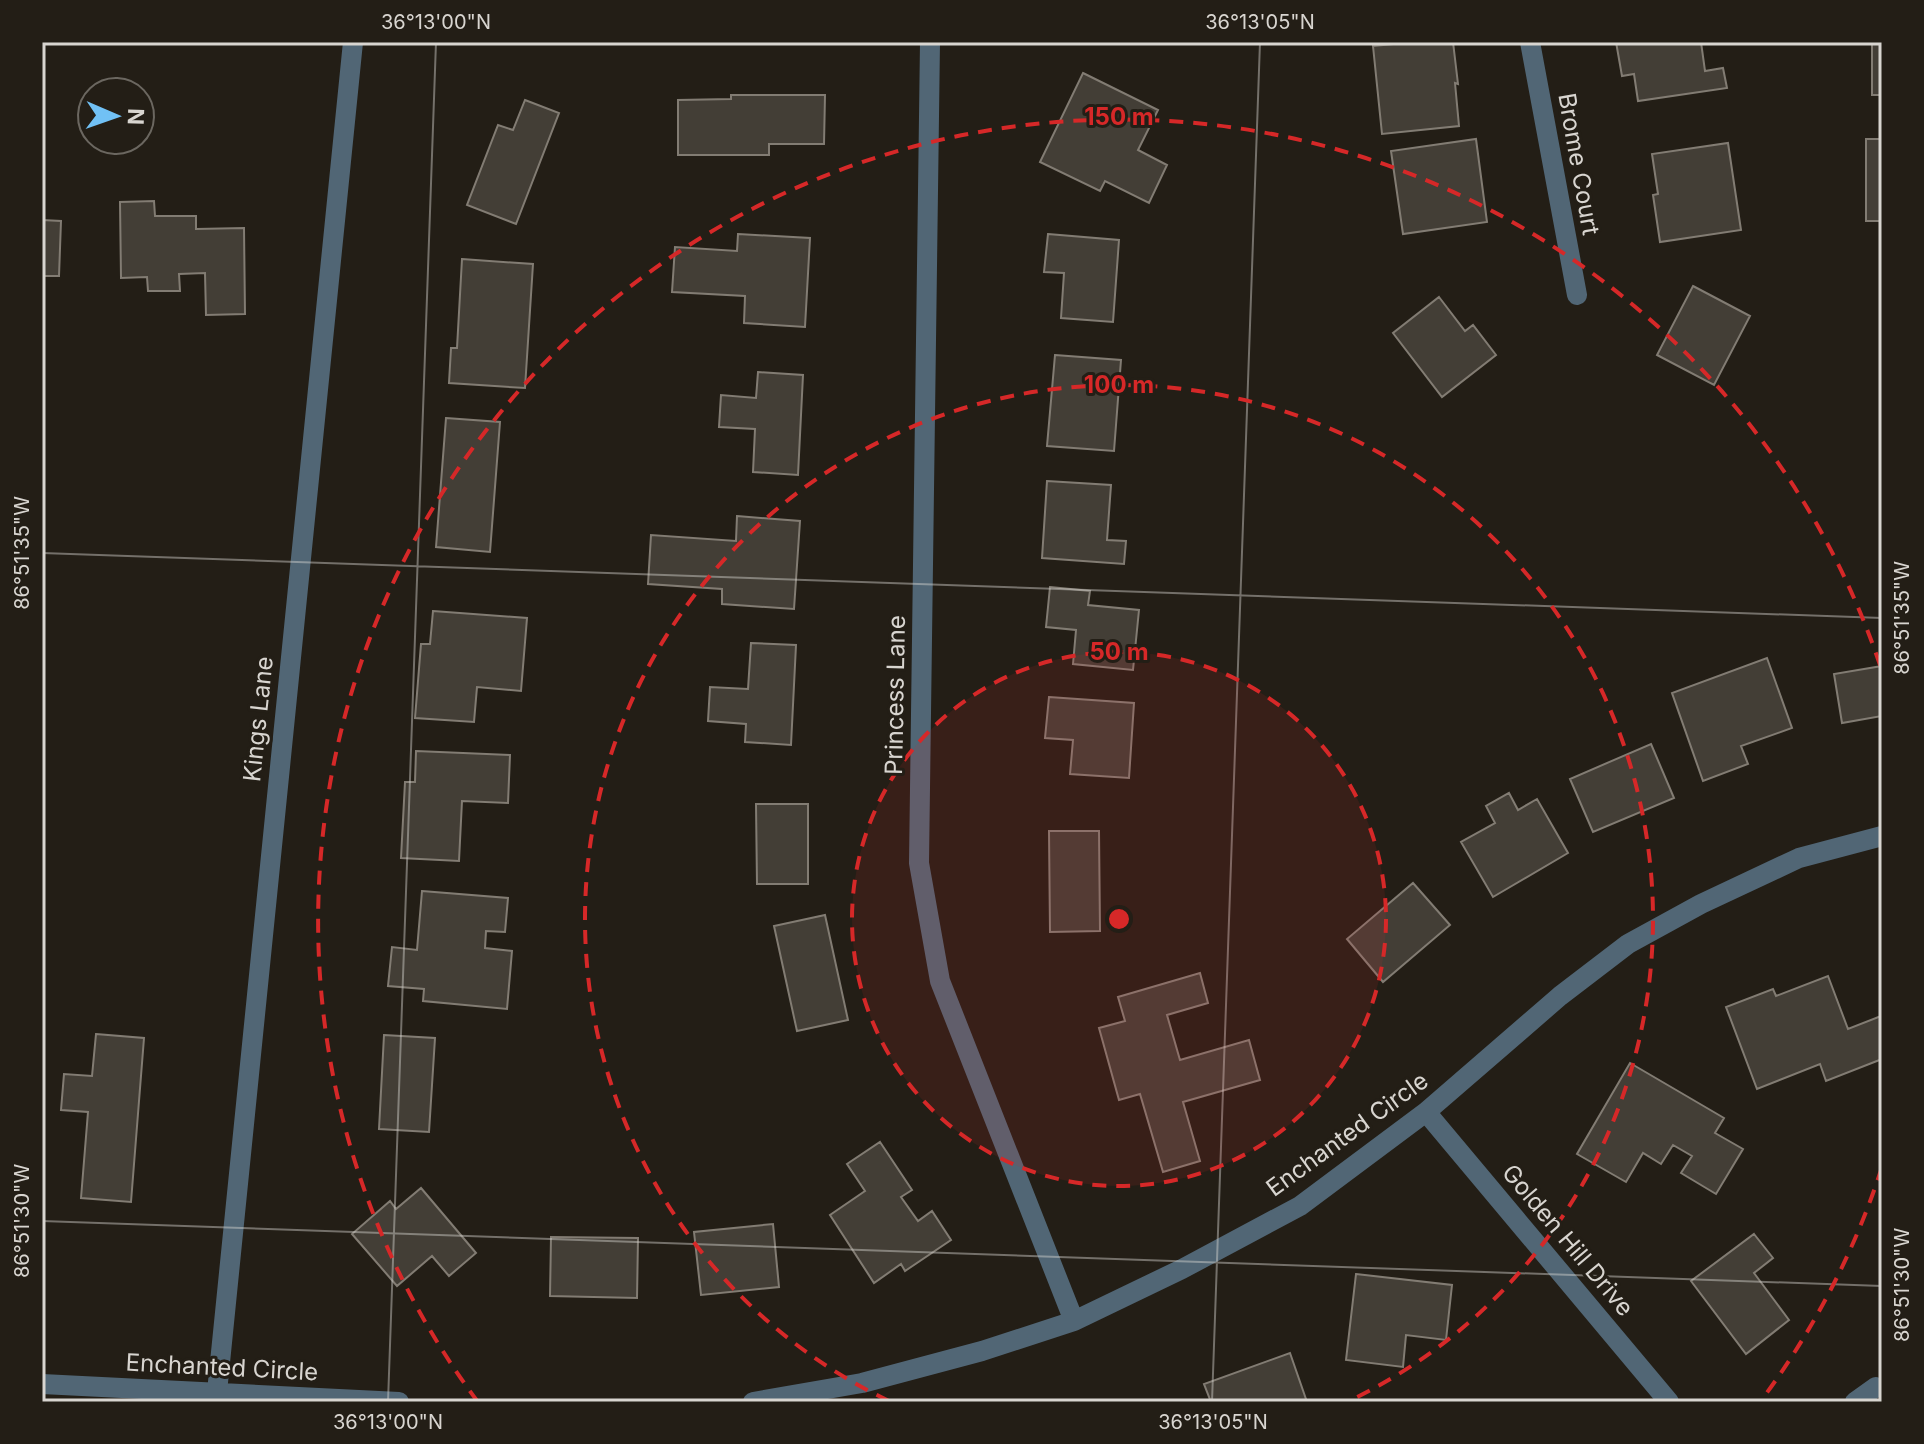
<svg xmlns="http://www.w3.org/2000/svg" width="1924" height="1444" font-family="Inter,sans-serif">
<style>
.building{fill:#433e36;stroke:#827c73;stroke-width:2}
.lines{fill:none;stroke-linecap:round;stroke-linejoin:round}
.minor{stroke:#516675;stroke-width:20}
.ticks{fill:none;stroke:#d8d5d0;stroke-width:2;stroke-opacity:0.45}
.ring{fill:none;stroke:#d62828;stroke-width:4;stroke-dasharray:14 10}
.labels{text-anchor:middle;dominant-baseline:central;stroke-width:6;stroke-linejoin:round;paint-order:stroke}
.street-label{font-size:24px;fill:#d8d5d0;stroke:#231e16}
.centre{fill:#d62828;stroke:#231e16;stroke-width:4}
.ring-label{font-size:24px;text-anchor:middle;font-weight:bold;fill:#d62828;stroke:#231e16;stroke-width:6;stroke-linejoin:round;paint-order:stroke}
.neatline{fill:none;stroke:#d8d5d0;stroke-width:3}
.ticks-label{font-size:20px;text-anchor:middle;fill:#d8d5d0}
</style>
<rect width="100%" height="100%" fill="#231e16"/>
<!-- building -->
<path class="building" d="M1414,42H1453L1458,84L1455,83L1459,126L1382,134L1373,46Z
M1616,42H1701L1705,71L1723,68L1727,88L1638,101L1634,74L1622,76Z
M1872,42H1882V95H1872Z
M1083,73L1158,110L1138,150L1167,165L1149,203L1105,181L1100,191L1040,162Z
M731,95H825L824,144H769V155H678V100L731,99Z
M525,100L559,113L516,224L467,205L498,125L513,130Z
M1476,139L1487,222L1403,234L1391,151Z
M1866,139H1882V221H1866Z
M1728,143L1741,230L1660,242L1653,195L1658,194L1652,154Z
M154,201L155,216H196V229L244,228L245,314L206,315L205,273L179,274L180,291H148L147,277L121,278L120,202Z
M42,220L61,221L59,276H42Z
M738,234L810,238L805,327L744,323L745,296L672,292L675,247L737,251Z
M1048,234L1119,240L1113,322L1061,318L1064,273L1044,272Z
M462,259L533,264L525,388L449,383L451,348H457Z
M1693,286L1750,316L1714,385L1657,355Z
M1439,297L1465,331L1473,325L1496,355L1442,397L1393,333Z
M1055,355L1121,360L1114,451L1047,446Z
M758,372L803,375L798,475L753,472L755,429L719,427L721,395L756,398Z
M446,418L500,422L490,552L436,547Z
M1047,481L1111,485L1107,540L1126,541L1124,564L1042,558Z
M737,516L800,521L794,609L722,604V589L648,584L651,535L736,541Z
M1050,587L1090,591L1088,605L1139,610L1133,670L1073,664L1076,630L1046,627Z
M433,611L527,618L521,691L477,687L474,722L415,718L421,644H430Z
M751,643L796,645L791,745L745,742L746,724L708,721L710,687L748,689Z
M1767,658L1792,728L1741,746L1748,764L1703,781L1672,693Z
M1882,666V716L1842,723L1834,674Z
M1049,697L1134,703L1129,778L1070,774L1073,740L1045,738Z
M1651,744L1674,798L1593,832L1570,779Z
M416,751L510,755L508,803L462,801L459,861L401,858L405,782H415Z
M1509,793L1518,810L1537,799L1568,853L1493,897L1461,842L1495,823L1486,806Z
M756,804H808V884H757Z
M1049,831H1099L1100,931L1050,932Z
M1413,883L1450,925L1383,982L1347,939Z
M422,891L508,898L505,932L486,931L485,948L512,951L507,1009L423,1001L424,989L388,986L392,947L417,950Z
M825,915L848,1020L797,1031L774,926Z
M1200,973L1208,1003L1167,1015L1180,1060L1249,1040L1260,1080L1183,1102L1200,1161L1163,1172L1140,1094L1119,1100L1099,1028L1125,1021L1118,997Z
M1828,976L1848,1029L1881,1016L1882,1059L1826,1081L1820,1064L1757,1089L1726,1007L1773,989L1776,996Z
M96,1034L144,1038L131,1202L81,1198L88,1112L61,1110L64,1074L92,1076Z
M384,1035L435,1038L429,1132L379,1129Z
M1630,1063L1724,1118L1715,1133L1743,1149L1716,1194L1681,1173L1692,1156L1673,1145L1661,1164L1643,1153L1626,1182L1577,1154Z
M880,1142L912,1190L901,1197L918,1221L932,1211L951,1240L905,1271L901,1264L874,1283L830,1215L865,1191L847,1164Z
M421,1188L476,1253L449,1276L432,1256L397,1286L352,1234L390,1201L396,1209Z
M773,1224L779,1287L701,1295L694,1232Z
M1754,1234L1773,1258L1754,1273L1789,1320L1746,1354L1691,1281Z
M551,1237L638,1238L637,1298L550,1296Z
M1356,1274L1452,1285L1446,1340L1406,1335L1403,1367L1346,1360Z
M1290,1353L1307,1402H1211L1204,1384Z"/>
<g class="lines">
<!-- minor -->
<path class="minor" d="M930,42L919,863L940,981L1074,1321
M1530,42L1577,295
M1426,1112L1669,1402
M42,1384L399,1402
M216,1402L353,42
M753,1402L862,1383L982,1351L1074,1321L1182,1269L1300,1206L1426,1112L1560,996L1628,944L1701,904L1799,858L1882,836
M1855,1402L1876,1387"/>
</g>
<!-- ticks -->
<path class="ticks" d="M42,553L1882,618M42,1221L1882,1286M388,1402L436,42M1212,1402L1260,42"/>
<!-- distance rings -->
<circle cx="1119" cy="919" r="267" fill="#d62828" fill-opacity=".12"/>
<g class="ring">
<circle cx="1119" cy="919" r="267"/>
<path d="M889 1401A534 534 0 1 1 1349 1401"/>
<path d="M1882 1167A802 802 0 0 1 1760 1402M478 1402A802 802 0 1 1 1882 671"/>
</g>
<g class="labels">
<!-- street labels -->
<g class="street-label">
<text transform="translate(1579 164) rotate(80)">Brome Court</text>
<text transform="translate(895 695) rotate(-89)">Princess Lane</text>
<text transform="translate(258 719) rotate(-84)">Kings Lane</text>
<text transform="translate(1347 1134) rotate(-36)">Enchanted Circle</text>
<text transform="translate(1568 1240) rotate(50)">Golden Hill Drive</text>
<text transform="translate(222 1367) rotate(3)">Enchanted Circle</text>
</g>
</g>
<circle cx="1119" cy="919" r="12" class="centre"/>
<g class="ring-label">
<text x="1119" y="125">150 m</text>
<text x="1119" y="393">100 m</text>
<text x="1119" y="660">50 m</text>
</g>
<!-- border -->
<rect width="1924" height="1444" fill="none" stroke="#231e16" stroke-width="88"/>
<!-- north arrow -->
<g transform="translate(116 116) rotate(92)"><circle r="38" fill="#231e16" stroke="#6b6760" stroke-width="2"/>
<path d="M0-6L14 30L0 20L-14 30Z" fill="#71c1f5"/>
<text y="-12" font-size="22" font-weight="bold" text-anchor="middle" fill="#d8d5d0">N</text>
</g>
<rect x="44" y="44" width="1836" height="1356" class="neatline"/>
<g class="ticks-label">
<text x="436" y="29">36°13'00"N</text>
<text x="1260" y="29">36°13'05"N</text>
<text transform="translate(22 553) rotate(-90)" y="7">86°51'35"W</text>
<text transform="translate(1902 618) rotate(-90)" y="7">86°51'35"W</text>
<text transform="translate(22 1221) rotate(-90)" y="7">86°51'30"W</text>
<text transform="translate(1902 1285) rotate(-90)" y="7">86°51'30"W</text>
<text x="388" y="1429">36°13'00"N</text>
<text x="1213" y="1429">36°13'05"N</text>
</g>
</svg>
